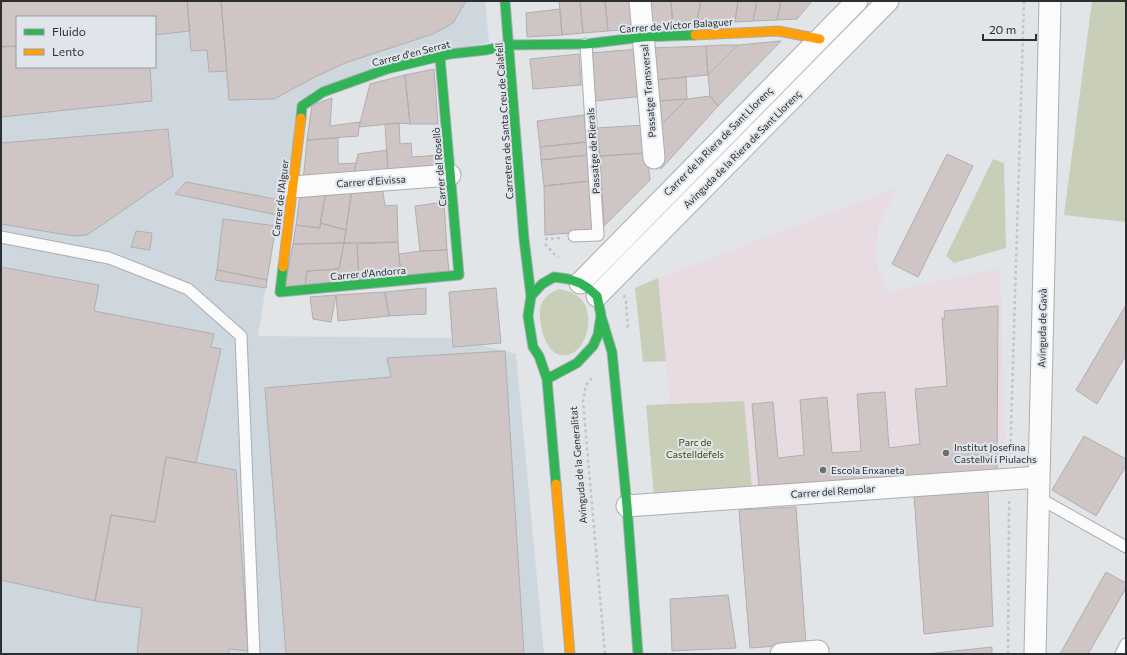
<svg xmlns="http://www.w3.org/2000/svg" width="1127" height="655" font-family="Commissioner,sans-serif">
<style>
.built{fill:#cfd7de;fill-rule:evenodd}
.education{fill:#e8dbe1}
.green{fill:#c9ceb9}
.building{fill:#cfc5c5;stroke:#afafb0}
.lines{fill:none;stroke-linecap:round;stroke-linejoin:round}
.lane-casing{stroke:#abadaf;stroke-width:13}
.street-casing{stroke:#abadaf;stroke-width:23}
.fast-casing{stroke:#abadaf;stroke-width:11}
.slow-casing{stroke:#abadaf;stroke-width:11}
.path{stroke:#c3c4c5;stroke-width:2.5;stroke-dasharray:3 3;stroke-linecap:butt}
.lane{stroke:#fbfbfc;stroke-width:11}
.street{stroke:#fbfbfc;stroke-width:21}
.fast{stroke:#30b455;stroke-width:9}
.slow{stroke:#ff9f0a;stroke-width:9}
.poi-dot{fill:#6c6f71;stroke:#dfe5eb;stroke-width:1.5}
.labels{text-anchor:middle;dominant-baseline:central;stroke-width:4;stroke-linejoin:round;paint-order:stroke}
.street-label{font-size:10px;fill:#2c2f31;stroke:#dfe5eb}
.park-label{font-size:10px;fill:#3f4704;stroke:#dfe5eb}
.poi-label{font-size:10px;fill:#2c2f31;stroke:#dfe5eb;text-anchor:start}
</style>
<rect width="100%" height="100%" fill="#e2e5e8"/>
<!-- built -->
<path class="built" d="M1,1H485L489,42L311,92L280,200L258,336L454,338L516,354L544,654H1ZM17,17H155V67H17Z"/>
<!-- education -->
<path class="education" d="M897,188L879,226L875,260L887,292L1000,268L1006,470L752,488L744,401L670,403L658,278Z"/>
<!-- green -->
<path class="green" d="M1092,1H1126V222L1064,215Z
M993,159L1004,163L1006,248L954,263L946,256Z
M658,278L666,361L643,362L635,288Z
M559,289C567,291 575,293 581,299C597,316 585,360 560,355C544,352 537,318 541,305C545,296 551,292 559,289Z
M744,401L752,488L654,496L646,405Z"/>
<!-- building -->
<path class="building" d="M1,1H187L190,31L155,35V17H17V46L1,47Z
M187,1H221L227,71L209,72L207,50L191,51Z
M221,1H466L453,23L433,34L345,63L313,78L274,99L229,100Z
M559,1H580L583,33L562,35Z
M580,1H605L608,31L583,33Z
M605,1H631L634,29L608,31Z
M645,1H671L673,27L646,28Z
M671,1H701L696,25L673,27Z
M701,1H738L735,22L696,25Z
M738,1H757L753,21L735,22Z
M757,1H781L777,20L753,21Z
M781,1H812L797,19L777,20Z
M560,9L562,35L527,37L526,13Z
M781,41L718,106L710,96L708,75L738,45Z
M722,45H738L708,75L706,46Z
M17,46V67H150L152,101L1,117V47Z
M706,46L708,75L654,80L651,48Z
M639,49L645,96L595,101L590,53Z
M579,54L581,85L533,89L530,59Z
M434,69L438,124H410L405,75Z
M405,75L410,124L399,123L359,127L370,84Z
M686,77L687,99L658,101L654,80Z
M710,96L718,106L661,169L657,129L687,99Z
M332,98L330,126L360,122L358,136L307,140L312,105Z
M687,99L657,129L658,101Z
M584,115L587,142L540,147L537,121Z
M399,123L400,144L411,143L412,157L439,155L440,169L388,172L385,124Z
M645,125L647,153L600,156L597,128Z
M168,129L173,176L87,235L73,236L1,224V143Z
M338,138V164L356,163L353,176L303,181L307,140Z
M587,142L588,155L541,160L540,147Z
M387,150L388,172L353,176L358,154Z
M647,153L650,180L604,226L600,156Z
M947,154L973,166L918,277L892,264Z
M588,155L590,181L544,186L541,160Z
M590,181L595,231L545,235L544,186Z
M186,182L280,200L277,215L175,194Z
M382,186L385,206L397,205L398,242L344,243L352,189Z
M352,189L346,230L320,223L326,191Z
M326,191L320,228L296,225L300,194Z
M444,202L447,250L420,251L415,206Z
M223,219L276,226L267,280L217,270Z
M320,223L346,230L344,243L293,244L296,225L320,228Z
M136,231L152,233L150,250L131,247Z
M398,242L401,278L359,280L357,244Z
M344,243L357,244L359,280L305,286L307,271L339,269Z
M344,243L339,269L307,271L305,286L285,287L293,244Z
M447,250L449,273L401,278L399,254L420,251Z
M1,267L99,285L94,311L214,334L211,347L221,349L196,463L166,457L155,522L111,515L95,601L1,580Z
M217,270L267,280L266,288L215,280Z
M426,288V314L389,316L385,292Z
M496,288L501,343L453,347L449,292Z
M385,292L389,316L338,321L336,295Z
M336,295L331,322L313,319L310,297Z
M1126,305V355L1097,404L1076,390Z
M998,306L997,470L759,486L752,404L773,402L778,458L804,455L800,400L827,397L832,453L861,451L857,394L885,392L889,448L920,444L915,389L947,386L942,318H945L944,311Z
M505,351L524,654H286L265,388L391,377L387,358Z
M1084,436L1126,459V466L1096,516L1052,490Z
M166,457L236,470L248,651L229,649L228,654H137L142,608L95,601L111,515L155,522Z
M988,492L993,626L924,634L914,495Z
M796,507L806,644L750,648L739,510Z
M1106,572L1126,583V588L1088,654H1060Z
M728,595L736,648L672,651L670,599Z
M992,647V654H926Z"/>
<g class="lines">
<!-- lane casing -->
<g class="lane-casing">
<path id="lane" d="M574,236L598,235L586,44
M1,237L109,258L188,289L241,336L254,654
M1039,498L1126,547
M1121,654L1126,644"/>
</g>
<!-- street casing -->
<g class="street-casing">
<path id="street" d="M640,1L654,158
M292,187L450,175
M580,283L857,1
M597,296L888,1
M627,506L1039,477
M781,654L818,651V654
M1035,654L1050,1"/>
</g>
<!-- fast casing -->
<g class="fast-casing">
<path id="fast" d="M505,1L524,239L531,296
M301,118L302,106L323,92L387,69L450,54L486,50L509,45L586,44L643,37L695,35
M283,267L280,292L459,275L440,57
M601,316L612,352L627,506L638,654
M547,379L577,363L593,346L598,335L601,315L597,296L588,288L580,283L568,279L554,277L542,284L531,296L528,316L533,347L539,356L547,379L556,484"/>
</g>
<!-- slow casing -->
<g class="slow-casing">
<path id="slow" d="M695,35L778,31L820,39
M283,267L301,118
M556,484L570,654"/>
</g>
<!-- path -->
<path class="path" d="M545,239L561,238
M545,244L554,254L559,257
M624,295L626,302L628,331
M592,378L586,385L583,401L605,654
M1010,460L1024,1
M1008,654L1009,499"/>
<!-- lane -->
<use href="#lane" class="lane"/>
<!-- street -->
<use href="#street" class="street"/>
<!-- fast -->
<use href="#fast" class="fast"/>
<!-- slow -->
<use href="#slow" class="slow"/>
</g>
<!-- markers -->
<g class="poi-dot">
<circle cx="946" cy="453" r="4"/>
<circle cx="823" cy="470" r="4"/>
</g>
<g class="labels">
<!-- street labels -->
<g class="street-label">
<text transform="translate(676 25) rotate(-4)">Carrer de Víctor Balaguer</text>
<text transform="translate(411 53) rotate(-14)">Carrer d'en Serrat</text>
<text transform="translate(648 91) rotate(-95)">Passatge Transversal</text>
<text transform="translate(504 121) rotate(-94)">Carretera de Santa Creu de Calafell</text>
<text transform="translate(718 141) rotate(-45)">Carrer de la Riera de Sant Llorenç</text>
<text transform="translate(742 149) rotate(-45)">Avinguda de la Riera de Sant Llorenç</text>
<text transform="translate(593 151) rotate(-94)">Passatge de Rierals</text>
<text transform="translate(439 167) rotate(-95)">Carrer del Rosellò</text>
<text transform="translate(371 181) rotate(-4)">Carrer d'Eivissa</text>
<text transform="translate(280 198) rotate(-83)">Carrer de l'Alguer</text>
<text transform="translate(368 273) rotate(-5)">Carrer d'Andorra</text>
<text transform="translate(1042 328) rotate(-89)">Avinguda de Gavà</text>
<text transform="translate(578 465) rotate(-95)">Avinguda de la Generalitat</text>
<text transform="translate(833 491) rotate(-4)">Carrer del Remolar</text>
</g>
<!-- park labels -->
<g class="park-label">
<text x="695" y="442">Parc de<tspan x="695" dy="12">Castelldefels</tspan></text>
</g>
<!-- poi labels -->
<g class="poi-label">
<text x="954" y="447">Institut Josefina<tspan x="954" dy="12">Castellví i Piulachs</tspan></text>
<text x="831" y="470">Escola Enxaneta</text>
</g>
</g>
<!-- border -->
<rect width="1127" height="655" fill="none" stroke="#2c2f31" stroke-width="4"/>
<!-- legend -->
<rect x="16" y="16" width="140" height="52" fill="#dfe5eb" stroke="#979ca1"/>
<rect x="24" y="29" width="20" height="6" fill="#30b455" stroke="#979ca1"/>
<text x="52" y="36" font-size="12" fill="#2c2f31">Fluido</text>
<rect x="24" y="49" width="20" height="6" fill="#ff9f0a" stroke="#979ca1"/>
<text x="52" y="56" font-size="12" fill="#2c2f31">Lento</text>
<!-- scale -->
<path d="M983 34v6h53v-6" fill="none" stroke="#2c2f31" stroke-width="2"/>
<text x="989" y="34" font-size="12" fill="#2c2f31" stroke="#dfe5eb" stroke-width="3" paint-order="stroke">20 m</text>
</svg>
